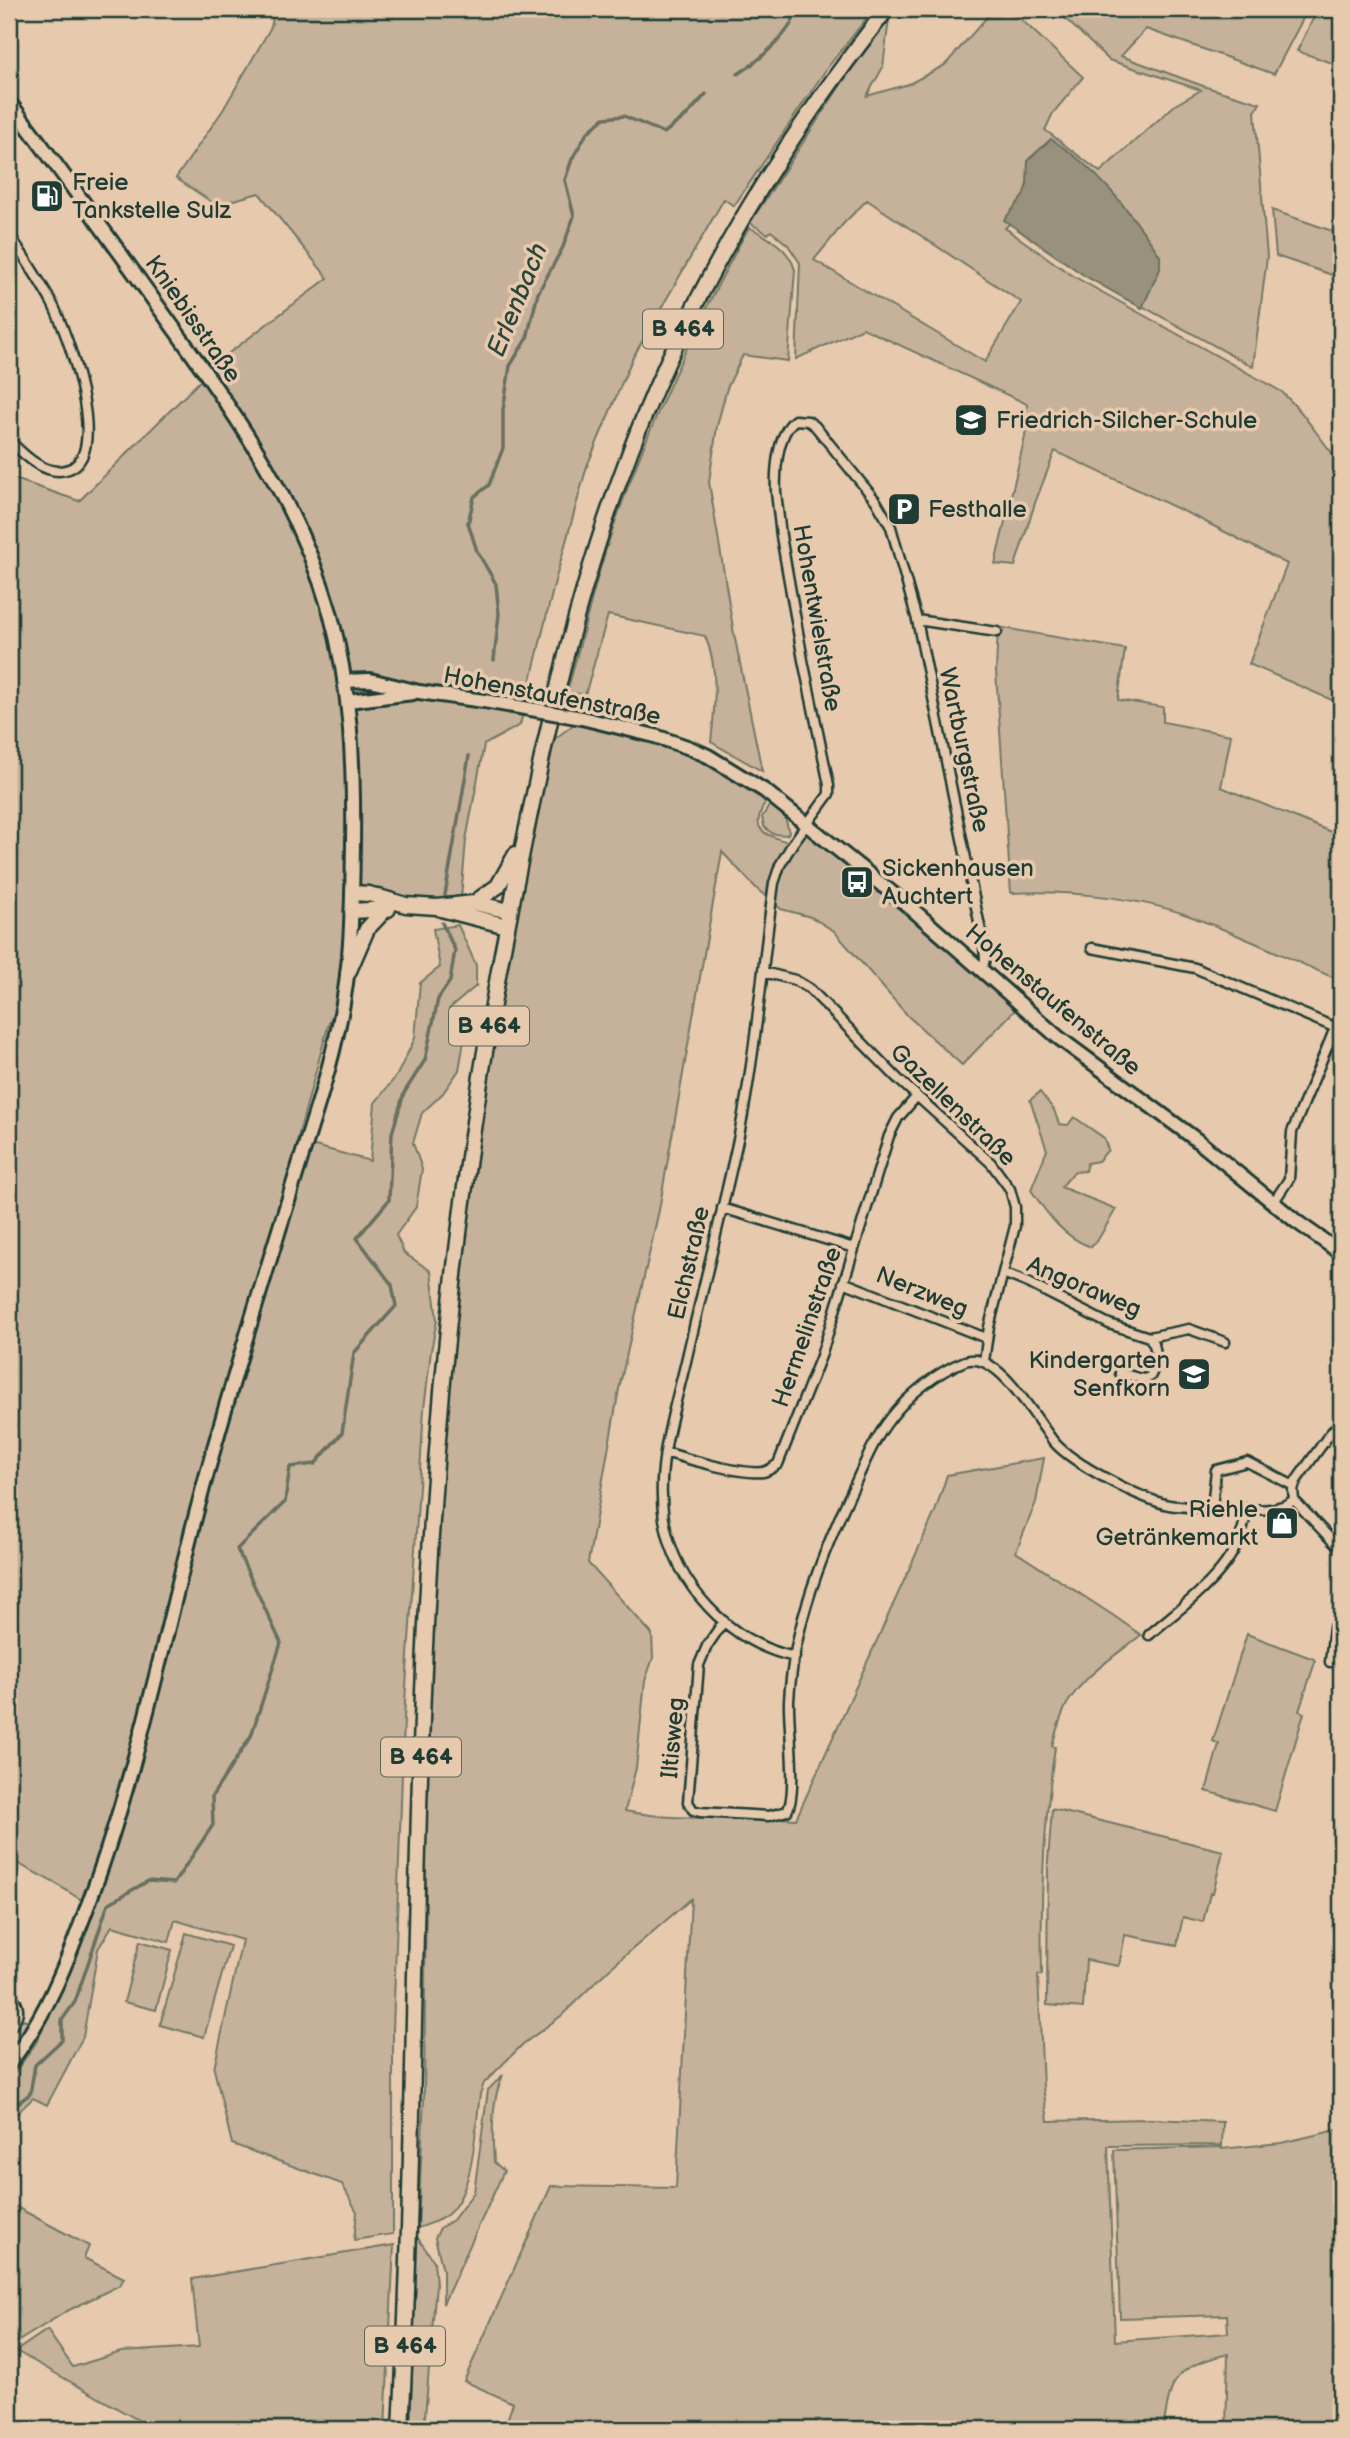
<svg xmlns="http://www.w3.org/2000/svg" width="1350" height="2438" font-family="'Balsamiq Sans',sans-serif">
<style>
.green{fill:#c6b29a;stroke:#727867;stroke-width:2;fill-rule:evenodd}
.water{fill:#98927d;stroke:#687060;stroke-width:2}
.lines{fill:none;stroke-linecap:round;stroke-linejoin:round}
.stream{stroke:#687060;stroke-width:3.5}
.street-casing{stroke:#1f3d34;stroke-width:13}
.secondary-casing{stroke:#1f3d34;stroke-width:18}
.primary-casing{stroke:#1f3d34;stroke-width:19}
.street{stroke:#e7c9ad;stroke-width:8}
.secondary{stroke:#e7c9ad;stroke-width:12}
.primary{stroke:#e7c9ad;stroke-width:14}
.secondary-bridge-casing{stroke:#1f3d34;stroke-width:18;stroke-linecap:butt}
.secondary-bridge{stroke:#e7c9ad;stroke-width:12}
.labels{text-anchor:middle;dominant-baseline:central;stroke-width:7;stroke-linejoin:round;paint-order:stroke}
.shield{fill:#e7c9ad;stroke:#5b6758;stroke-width:2}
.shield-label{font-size:23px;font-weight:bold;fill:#1f3d34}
.poi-label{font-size:24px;fill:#1f3d34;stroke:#e7c9ad;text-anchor:start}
.street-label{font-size:24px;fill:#1f3d34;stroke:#e7c9ad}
.water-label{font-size:26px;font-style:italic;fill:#2b463b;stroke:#e7c9ad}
</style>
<rect width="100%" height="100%" fill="#e7c9ad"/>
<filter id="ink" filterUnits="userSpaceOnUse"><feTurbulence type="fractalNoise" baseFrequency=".0143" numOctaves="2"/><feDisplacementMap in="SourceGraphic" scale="14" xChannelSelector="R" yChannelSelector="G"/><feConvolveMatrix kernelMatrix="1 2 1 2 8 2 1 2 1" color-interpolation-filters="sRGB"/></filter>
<g filter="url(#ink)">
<!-- green -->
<path class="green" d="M275,9H874L827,68L734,206L724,199L632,359L587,466L554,585L520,725L484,745L466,840L460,910L353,893L348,973L328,1026L297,1141L370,1161L375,1103L397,1075L415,1038L420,983L440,967L433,929L458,925L476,965V986L449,1009L465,1035L459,1070L443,1093L422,1113L413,1143L422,1169L416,1207L396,1235L404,1253L431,1271L437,1320L431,1351L424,1409L404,1718L393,2030V2234L354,2240L357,2212L342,2184L232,2144L214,2069L242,1940L175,1920L169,1942L112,1926L98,1949L83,2037L47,2105L33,2098L9,2121V2081L36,2043L59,1992L86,1903L53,1882L9,1859V477L79,501L225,356L328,278L259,193L216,205L176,178L223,110L271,27ZM269,1242L242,1370L200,1522L212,1448Z
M994,9H1010L1083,77L1053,113L1045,130L1100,172L1175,105L1201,90L1109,60L1055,9H1308L1274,74L1146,29L1121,56L1206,87L1260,103L1255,112L1267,257L1253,367L1109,288L1010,223L1005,228L1073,276L1282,392L1300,411L1341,465V609L1333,631V666L1341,684V704L1249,664L1287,564L1200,519L1055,451L1035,503L1015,566L995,564L1025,437L1027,404L863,328L796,359L800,263L788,245L771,231L768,234L750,223L846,77L889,19L883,67L867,96L909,84L945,65ZM867,200L1021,302L985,362L814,260L844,223Z
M1318,9H1341V66L1297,51Z
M1272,210L1341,234V278L1276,256Z
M749,227C768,238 789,247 795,270L788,361L743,355L727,388L717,426L709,482L734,634L762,771L711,742C715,708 719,667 705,636L608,615L585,695L567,692C581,643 592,592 608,543C645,433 693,328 749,227Z
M998,627L1125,649L1118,700L1163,707V722L1231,735L1221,787L1341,836V981C1290,959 1239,934 1187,915C1136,897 1065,890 1011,893L996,671Z
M582,718L655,736L770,795C748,827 758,834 792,843L805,824L912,909L1015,1010L962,1065L908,1016L834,931L811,917L781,909L758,890L722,852L659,1210L619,1389L588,1563L652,1634L653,1658L645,1681L636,1768L625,1811C682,1823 739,1815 796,1819L935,1512L947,1475L1044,1458L1036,1502L1016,1552L1114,1616L1141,1635C1116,1655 1083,1676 1067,1704C1060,1717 1056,1732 1052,1746L1055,1747C1044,1822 1040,1898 1042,1974L1038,1975L1043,2087L1048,2121L1150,2119L1223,2122L1222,2145L1108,2146L1115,2341L1228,2333L1227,2315L1120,2318L1114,2150L1222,2147V2149L1281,2143L1341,2129V2429H1226L1228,2354C1173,2368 1172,2376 1163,2429H504L513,2403L464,2381L551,2186L676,2188L691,1899L608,1970L561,2016L523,2044L484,2083L480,2094C475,2128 475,2190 448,2214C440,2221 429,2224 418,2228L424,2096L426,1888L419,1799L457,1244L544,747Z
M771,803L785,817L789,832L787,835L773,834L764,827L762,817Z
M1040,1092L1054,1110L1059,1124L1068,1125L1074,1117L1104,1138L1108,1150L1098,1161L1087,1163L1085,1171L1074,1172L1061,1187L1116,1209L1099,1238L1091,1247C1063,1237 1047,1214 1031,1190L1047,1150L1030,1100Z
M1247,1634L1314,1659L1315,1662L1299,1711L1304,1713L1275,1811L1206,1791L1219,1744L1213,1741Z
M1052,1809L1223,1851L1213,1893H1210L1203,1922L1183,1917L1177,1945L1125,1935L1119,1966L1086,1960L1083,2008L1047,2005L1048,1861Z
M186,1933L230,1946L204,2037L160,2025Z
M140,1941L172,1950L156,2010L124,2002Z
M23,2019L31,2023L9,2056V2033Z
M503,2075C491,2100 492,2134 494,2162L504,2171L443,2304V2270L435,2238L440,2228L453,2220L474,2192L488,2090Z
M9,2203L89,2246L84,2258L124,2278L120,2285L67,2311L9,2347Z
M417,2237L434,2261L436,2284L424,2429H410Z
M394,2245L385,2429H154L16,2351L47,2330L73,2367L121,2352L199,2347L192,2279Z"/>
<!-- water -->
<path class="water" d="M1051,139C1097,168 1130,211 1160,256V269L1142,308L1085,276L1004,220L1023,196L1027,184L1028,160Z"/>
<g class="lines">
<!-- stream -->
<path class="stream" d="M738,74C759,61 792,33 797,9
M494,660L499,614L496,584L477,551L468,523L474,497L489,485L503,448V410L510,366L527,338L538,293L563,247L574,216L565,180L572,159L587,133L604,118L624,116L664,133L687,115L706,94
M445,895L469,756
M9,2110L30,2094L35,2065L62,2040V2020L75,2002L108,1904L148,1881L174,1883L213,1825L212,1796L251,1736L281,1643L237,1549L285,1502L290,1467L315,1464L342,1433L354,1353L396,1306L392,1285L357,1238L389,1200L392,1133L404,1093L425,1060L438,999L450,981L455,950L442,923"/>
<!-- street casing -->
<g class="street-casing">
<path id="street" d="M9,234C24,257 39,279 52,303C67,332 111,453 69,469C46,478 23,454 9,440
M917,620L997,632
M1092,948L1195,968L1341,1030
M763,972L795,980L810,989L898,1079L991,1163L1010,1189L1015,1207V1226L989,1327L984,1361
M1273,1203L1289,1179L1292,1132L1335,1028
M722,1208L854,1248
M1003,1273L1028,1283L1109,1324L1149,1337L1189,1329L1225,1342
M843,1282L986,1338
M1120,1373L1143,1379L1150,1377C1157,1364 1159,1348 1149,1337
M1341,1422L1329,1435L1296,1481L1293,1490L1294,1500L1341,1550
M665,1452C687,1459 742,1475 763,1472C769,1471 773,1467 778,1464L821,1356L889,1136L898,1118L917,1096
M1212,1508L1216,1470L1247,1462L1294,1486
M1341,1619L1334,1627L1330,1662H1341
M724,1621L707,1646L699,1665L688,1802L693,1810L700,1812L769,1816L787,1811C798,1795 788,1725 789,1701C793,1626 823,1551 855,1484C865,1462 875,1438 890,1419C908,1395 937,1372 965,1361C998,1349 1036,1420 1054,1442C1073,1464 1141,1499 1169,1505C1188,1508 1208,1508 1228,1508C1251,1509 1274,1514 1294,1500
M1149,1635C1189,1600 1243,1566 1246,1509
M795,1657C729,1643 675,1585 664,1519C655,1465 675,1409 687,1357C704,1283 723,1209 739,1135C756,1052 762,967 774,883L780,865L793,843L829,794V785L803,660L781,536L776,492C775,471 777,434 795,420L808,421L815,426L876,501L891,527L917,620L984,946L985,959L982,971
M9,1994C23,2006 19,2016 9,2029"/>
</g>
<!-- secondary casing -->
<g class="secondary-casing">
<path id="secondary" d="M9,102C67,178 122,256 178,334C241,422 299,506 330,612C351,688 354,766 353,844C352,905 352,965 339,1024C327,1083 306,1140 289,1198C256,1303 224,1408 196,1514C162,1647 134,1784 85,1913C65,1967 45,2018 9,2064
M344,681L370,680L419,692L484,701
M348,701L413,693
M582,718L655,736L690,748L708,756L765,791L912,909L1059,1038L1198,1141L1297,1222L1341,1253"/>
</g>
<!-- primary casing -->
<g class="primary-casing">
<path id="primary" d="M353,893L369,894L406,905L437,907L474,903L510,911
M474,903L498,886L516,854
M441,909L507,926
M352,911L388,909
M348,973L367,929L385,910
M401,2429C417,2126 412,1823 432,1520C446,1306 473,1093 516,882C543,746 572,610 620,479C681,308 774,151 887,9"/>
</g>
<!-- street -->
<use href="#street" class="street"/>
<!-- secondary -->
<use href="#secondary" class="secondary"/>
<!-- primary -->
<use href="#primary" class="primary"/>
<!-- secondary-bridge casing -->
<g class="secondary-bridge-casing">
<path id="secondary-bridge" d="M484,701L582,718"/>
</g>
<!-- secondary-bridge -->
<use href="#secondary-bridge" class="secondary-bridge"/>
</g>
</g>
<!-- icons -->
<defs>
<g id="fuel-square" transform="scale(1.75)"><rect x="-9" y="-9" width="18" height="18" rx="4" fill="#1f3d34" stroke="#e7c9ad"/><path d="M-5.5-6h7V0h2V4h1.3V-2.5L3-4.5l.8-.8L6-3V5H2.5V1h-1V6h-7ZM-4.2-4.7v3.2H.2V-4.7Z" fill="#fff"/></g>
<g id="school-square" transform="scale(1.75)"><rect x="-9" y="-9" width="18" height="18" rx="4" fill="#1f3d34" stroke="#e7c9ad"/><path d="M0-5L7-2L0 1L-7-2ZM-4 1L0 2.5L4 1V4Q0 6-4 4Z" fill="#fff"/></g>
<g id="parking-square" transform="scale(1.75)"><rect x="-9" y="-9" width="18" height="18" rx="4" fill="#1f3d34" stroke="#e7c9ad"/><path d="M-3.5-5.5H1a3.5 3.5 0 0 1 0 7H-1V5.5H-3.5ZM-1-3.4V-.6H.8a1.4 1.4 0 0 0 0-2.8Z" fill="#fff"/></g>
<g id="bus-square" transform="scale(1.75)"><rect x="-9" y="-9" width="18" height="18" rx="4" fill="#1f3d34" stroke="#e7c9ad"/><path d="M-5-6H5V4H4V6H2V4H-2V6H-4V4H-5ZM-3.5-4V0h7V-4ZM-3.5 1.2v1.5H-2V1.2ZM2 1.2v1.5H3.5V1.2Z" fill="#fff"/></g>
<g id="shop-square" transform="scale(1.75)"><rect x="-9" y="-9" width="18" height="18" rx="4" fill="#1f3d34" stroke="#e7c9ad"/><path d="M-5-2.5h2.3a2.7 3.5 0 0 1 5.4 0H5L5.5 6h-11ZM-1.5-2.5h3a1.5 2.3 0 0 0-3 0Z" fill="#fff"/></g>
</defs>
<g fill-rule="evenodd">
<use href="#fuel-square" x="47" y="196"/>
<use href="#school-square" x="971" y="420"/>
<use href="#parking-square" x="904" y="509"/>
<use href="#bus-square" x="857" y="882"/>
<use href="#school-square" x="1194" y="1374"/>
<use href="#shop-square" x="1282" y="1523"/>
</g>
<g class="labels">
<!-- shield labels -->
<g class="shield">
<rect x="643" y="309.5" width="80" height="39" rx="5"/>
<rect x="449" y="1006.5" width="80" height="39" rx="5"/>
<rect x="381" y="1737.5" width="80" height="39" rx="5"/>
<rect x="365" y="2326.5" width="80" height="39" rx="5"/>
</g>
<g class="shield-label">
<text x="683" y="329">B 464</text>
<text x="489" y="1026">B 464</text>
<text x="421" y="1757">B 464</text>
<text x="405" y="2346">B 464</text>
</g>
<!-- poi labels -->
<g class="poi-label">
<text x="72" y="182">Freie<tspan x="72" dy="28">Tankstelle Sulz</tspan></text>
<text x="996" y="420">Friedrich-Silcher-Schule</text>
<text x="928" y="509">Festhalle</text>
<text x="882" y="868">Sickenhausen<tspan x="882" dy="28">Auchtert</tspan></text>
<text x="1170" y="1360" text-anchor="end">Kindergarten<tspan x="1170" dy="28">Senfkorn</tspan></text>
<text x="1258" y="1509" text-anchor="end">Riehle<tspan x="1258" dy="28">Getränkemarkt</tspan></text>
</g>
<!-- street labels -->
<g class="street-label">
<text transform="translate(193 319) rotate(55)">Kniebisstraße</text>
<text transform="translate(817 618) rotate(80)">Hohentwielstraße</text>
<text transform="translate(552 696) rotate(11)">Hohenstaufenstraße</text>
<text transform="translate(964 750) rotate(78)">Wartburgstraße</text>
<text transform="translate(1053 1000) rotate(40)">Hohenstaufenstraße</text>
<text transform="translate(953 1105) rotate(44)">Gazellenstraße</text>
<text transform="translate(689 1263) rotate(-77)">Elchstraße</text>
<text transform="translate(1084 1287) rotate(23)">Angoraweg</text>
<text transform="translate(922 1292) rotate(22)">Nerzweg</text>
<text transform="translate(807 1327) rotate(-71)">Hermelinstraße</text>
<text transform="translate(673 1738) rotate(-85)">Iltisweg</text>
</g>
<!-- water labels -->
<g class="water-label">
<text transform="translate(518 300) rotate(-68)">Erlenbach</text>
</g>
</g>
<!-- margin -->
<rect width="1350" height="2438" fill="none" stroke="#e7c9ad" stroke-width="35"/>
<rect x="18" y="18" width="1315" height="2403" fill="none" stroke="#1f3d34" stroke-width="2.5" filter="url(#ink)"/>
</svg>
